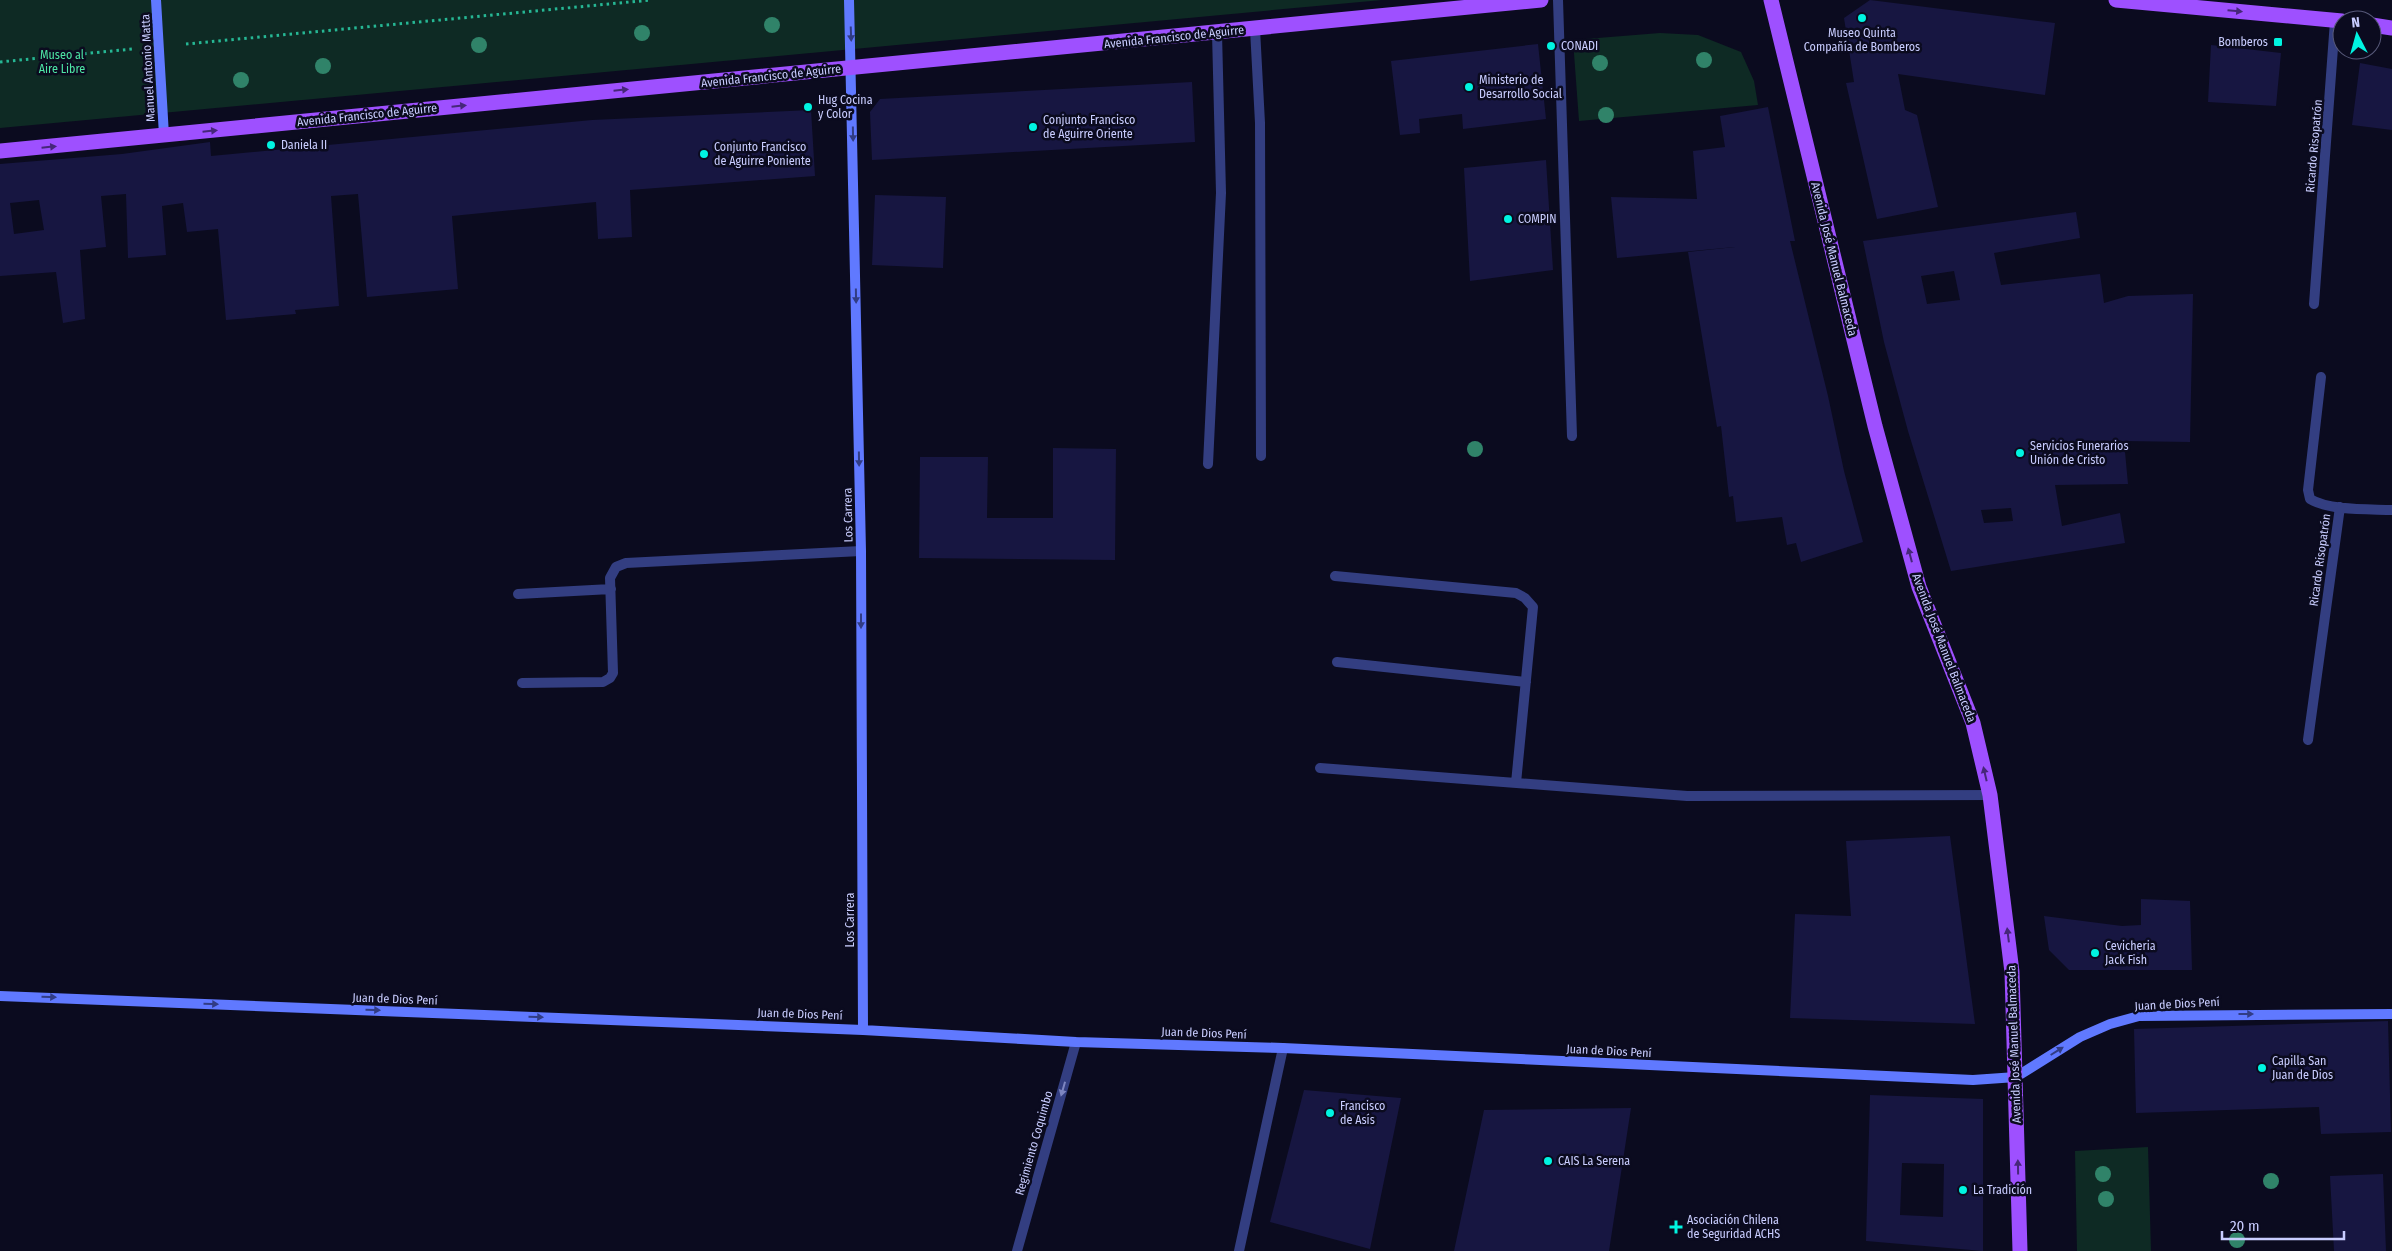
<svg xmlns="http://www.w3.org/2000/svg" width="2392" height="1251" font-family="'Fira Sans Condensed',sans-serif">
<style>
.green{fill:#0e2a24}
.building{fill:#171641;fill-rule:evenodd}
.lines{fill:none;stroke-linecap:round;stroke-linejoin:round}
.path{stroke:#26b794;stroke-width:3;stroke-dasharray:2.5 4;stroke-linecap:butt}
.lane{stroke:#333e81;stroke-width:10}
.street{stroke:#333e81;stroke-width:10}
.secondary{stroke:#6079ff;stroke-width:10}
.primary{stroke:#9e50ff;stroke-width:15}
.tree{fill:#308369}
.oneway{fill:#462779}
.oneway2{fill:#313c84}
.oneway3{fill:#7e86c0}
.poi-dot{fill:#00f4e1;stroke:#0b0b1f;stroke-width:2}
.labels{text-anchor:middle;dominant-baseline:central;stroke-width:5;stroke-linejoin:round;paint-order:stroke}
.poi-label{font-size:12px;fill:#c9cdff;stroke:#0b0b1f;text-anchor:start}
.street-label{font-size:12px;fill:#c9cdff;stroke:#0b0b1f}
.park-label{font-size:12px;fill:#4ee6a5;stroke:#0b0b1f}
</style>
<rect width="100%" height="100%" fill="#0b0b1f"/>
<!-- green -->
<path class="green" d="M0,0H1382L0,128Z
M1660,33L1698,35L1741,52L1754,81L1758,105L1579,121L1573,40Z
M2148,1147L2151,1251H2077L2075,1151Z"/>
<!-- building -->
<path class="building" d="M1870,0L2055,23L2045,95L1898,74L1905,110L1917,115L1938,207L1877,219L1846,83L1854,82L1844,18Z
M1538,44L1546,119L1463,129L1462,114L1419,119L1420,133L1400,135L1391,61Z
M2211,45L2281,53L2276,106L2208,102Z
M2360,63L2392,69V130L2352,125Z
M1192,82L1195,142L872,160L870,112L880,99Z
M1768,107L1795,241H1790L1828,396L1844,471L1863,542L1801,562L1796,543L1787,545L1782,517L1736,522L1733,496L1729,497L1721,426L1717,427L1688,252L1735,247L1617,258L1611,197L1697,199L1693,151L1725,147L1720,116Z
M811,110L815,176L630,190L632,237L598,239L596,202L452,216L458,289L367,297L358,194L331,196L339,306L295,310L296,314L226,320L218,229L187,232L183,203L162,206L166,255L128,258L126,194L101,196L106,247L80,250L85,319L63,323L56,272L0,276V164L122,154L210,142L211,156L592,120ZM39,200L44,230L14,234L10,203Z
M1546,160L1553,270L1470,281L1464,168Z
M875,195L946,197L943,268L872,265Z
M2076,212L2080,238L1994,253L2001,285L2100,274L2104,303L2128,296L2193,294L2190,442L2124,441L2128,484L2055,485L2062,526L2120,513L2125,543L1951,571L1908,431L1884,342L1863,241ZM1954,271L1960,300L1927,304L1921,276ZM2011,508L2013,521L1984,523L1981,510Z
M1053,448L1116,449L1115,560L919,558L920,457H988L987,518H1053Z
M1950,836L1975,1024L1790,1018L1795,914L1851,916L1846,841Z
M2141,899L2190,901L2192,970H2069L2049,950L2044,916L2122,926L2141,925Z
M2388,1021L2391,1132L2321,1134L2319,1107L2136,1113L2134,1029Z
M1304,1090L1401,1098L1370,1249L1270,1222Z
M1870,1095L1983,1099V1251L1866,1241ZM1902,1163L1944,1164L1943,1217L1900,1215Z
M1631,1108L1609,1251H1454L1484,1110Z
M2383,1174L2386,1251H2334L2330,1176Z"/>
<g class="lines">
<!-- path -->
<path class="path" d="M186,44L651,0
M0,62L132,49"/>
<!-- lane -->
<path class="lane" d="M1558,0L1572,436
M1255,29L1260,123L1261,456
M1208,464L1221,193L1217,33
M1335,576L1516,593L1525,598L1533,607L1516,783
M518,594L611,589
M1337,662L1526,682
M522,683L603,682L610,678L613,673L610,578L616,567L626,563L861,551
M1320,768L1687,796L1990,795
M1239,1251L1283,1048"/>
<!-- street -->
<path class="street" d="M2314,304L2335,21
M2321,377L2308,490L2310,499C2330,511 2369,509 2392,510
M2308,740L2340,507
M1017,1251L1076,1042"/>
<!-- secondary -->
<path class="secondary" d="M156,0L164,135
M849,0L861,551L863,1030
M0,996L863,1030L1076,1042L1283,1048L1973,1080L2016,1077L2080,1037L2110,1024L2139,1016L2392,1014"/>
<!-- primary -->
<path class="primary" d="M1771,0L1875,426L1919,587L1973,723L1990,795L2012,972L2020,1251
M2116,0L2342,21
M2372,25L2392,28
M0,151L1541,0"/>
</g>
<!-- trees -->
<g class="tree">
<circle cx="772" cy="25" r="8"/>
<circle cx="642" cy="33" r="8"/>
<circle cx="479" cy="45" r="8"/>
<circle cx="1704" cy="60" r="8"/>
<circle cx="1600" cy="63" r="8"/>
<circle cx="323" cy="66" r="8"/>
<circle cx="241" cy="80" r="8"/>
<circle cx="1606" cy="115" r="8"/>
<circle cx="1475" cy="449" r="8"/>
<circle cx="2103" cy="1174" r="8"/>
<circle cx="2271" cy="1181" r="8"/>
<circle cx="2106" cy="1199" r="8"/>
<circle cx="2237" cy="1240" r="8"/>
</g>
<!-- one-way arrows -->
<defs><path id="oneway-solid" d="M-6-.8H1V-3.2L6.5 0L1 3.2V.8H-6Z" transform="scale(1.25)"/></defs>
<g class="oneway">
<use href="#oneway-solid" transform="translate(2235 11) rotate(5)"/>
<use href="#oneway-solid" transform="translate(621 90) rotate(-6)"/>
<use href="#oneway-solid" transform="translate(459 106) rotate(-6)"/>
<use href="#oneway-solid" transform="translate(210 131) rotate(-6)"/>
<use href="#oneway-solid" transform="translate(49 147) rotate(-6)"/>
<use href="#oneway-solid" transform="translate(1910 555) rotate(-105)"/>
<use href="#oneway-solid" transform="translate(1985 774) rotate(-103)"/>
<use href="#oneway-solid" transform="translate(2008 935) rotate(-97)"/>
<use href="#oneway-solid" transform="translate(2018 1167) rotate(-91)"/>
</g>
<g class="oneway2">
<use href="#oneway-solid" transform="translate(851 34) rotate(88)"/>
<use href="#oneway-solid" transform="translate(853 134) rotate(89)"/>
<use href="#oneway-solid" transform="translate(856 296) rotate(89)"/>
<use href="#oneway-solid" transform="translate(859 459) rotate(89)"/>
<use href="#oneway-solid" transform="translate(861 621) rotate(90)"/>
<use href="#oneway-solid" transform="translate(49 997) rotate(2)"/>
<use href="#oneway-solid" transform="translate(211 1004) rotate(2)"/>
<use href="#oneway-solid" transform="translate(373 1010) rotate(2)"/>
<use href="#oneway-solid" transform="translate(2246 1014)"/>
<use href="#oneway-solid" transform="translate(536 1017) rotate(2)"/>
<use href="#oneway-solid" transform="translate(2057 1051) rotate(-32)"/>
</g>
<use class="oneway3" href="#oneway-solid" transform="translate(1063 1089) rotate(106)"/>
<!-- markers -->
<g class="poi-dot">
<circle cx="1862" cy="18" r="5"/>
<rect x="2273" y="37" width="10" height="10" rx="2.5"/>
<circle cx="1551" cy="46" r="5"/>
<circle cx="1469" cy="87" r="5"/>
<circle cx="808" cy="107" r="5"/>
<circle cx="1033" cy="127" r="5"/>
<circle cx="271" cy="145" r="5"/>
<circle cx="704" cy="154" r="5"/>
<circle cx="1508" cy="219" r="5"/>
<circle cx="2020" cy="453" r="5"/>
<circle cx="2095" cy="953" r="5"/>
<circle cx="2262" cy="1068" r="5"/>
<circle cx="1330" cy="1113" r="5"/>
<circle cx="1548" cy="1161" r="5"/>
<circle cx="1963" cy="1190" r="5"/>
<path d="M1673.5 1219.5h5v5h5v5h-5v5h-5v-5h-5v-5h5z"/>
</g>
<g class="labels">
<!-- poi labels -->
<g class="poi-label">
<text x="1862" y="33" text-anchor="middle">Museo Quinta<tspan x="1862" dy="14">Compañía de Bomberos</tspan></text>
<text x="2268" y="42" text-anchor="end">Bomberos</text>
<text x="1561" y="46">CONADI</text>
<text x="1479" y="80">Ministerio de<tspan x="1479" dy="14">Desarrollo Social</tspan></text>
<text x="818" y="100">Hug Cocina<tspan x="818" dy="14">y Color</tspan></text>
<text x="1043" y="120">Conjunto Francisco<tspan x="1043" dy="14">de Aguirre Oriente</tspan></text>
<text x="281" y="145">Daniela II</text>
<text x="714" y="147">Conjunto Francisco<tspan x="714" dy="14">de Aguirre Poniente</tspan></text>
<text x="1518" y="219">COMPIN</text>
<text x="2030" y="446">Servicios Funerarios<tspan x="2030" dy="14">Unión de Cristo</tspan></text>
<text x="2105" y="946">Cevicheria<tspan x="2105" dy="14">Jack Fish</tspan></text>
<text x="2272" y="1061">Capilla San<tspan x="2272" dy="14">Juan de Dios</tspan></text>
<text x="1340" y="1106">Francisco<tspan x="1340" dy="14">de Asís</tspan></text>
<text x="1558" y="1161">CAIS La Serena</text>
<text x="1973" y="1190">La Tradición</text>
<text x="1687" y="1220">Asociación Chilena<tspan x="1687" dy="14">de Seguridad ACHS</tspan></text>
</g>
<!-- street labels -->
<g class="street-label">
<text transform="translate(1174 37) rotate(-6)">Avenida Francisco de Aguirre</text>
<text transform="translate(148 68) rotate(-93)">Manuel Antonio Matta</text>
<text transform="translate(771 76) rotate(-6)">Avenida Francisco de Aguirre</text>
<text transform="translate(367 115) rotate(-6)">Avenida Francisco de Aguirre</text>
<text transform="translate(2314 146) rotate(-85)">Ricardo Risopatrón</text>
<text transform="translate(1834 259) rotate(76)">Avenida José Manuel Balmaceda</text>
<text transform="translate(848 515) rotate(-91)">Los Carrera</text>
<text transform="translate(2320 560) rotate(-82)">Ricardo Risopatrón</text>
<text transform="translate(1944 648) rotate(69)">Avenida José Manuel Balmaceda</text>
<text transform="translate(850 920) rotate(-90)">Los Carrera</text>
<text transform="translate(395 999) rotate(2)">Juan de Dios Pení</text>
<text transform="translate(2177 1004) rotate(-3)">Juan de Dios Pení</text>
<text transform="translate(800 1014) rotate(2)">Juan de Dios Pení</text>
<text transform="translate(1204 1033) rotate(2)">Juan de Dios Pení</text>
<text transform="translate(2014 1044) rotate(-92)">Avenida José Manuel Balmaceda</text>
<text transform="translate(1609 1051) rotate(3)">Juan de Dios Pení</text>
<text transform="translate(1034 1143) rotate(-74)">Regimiento Coquimbo</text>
</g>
<!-- park labels -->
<g class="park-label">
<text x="62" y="55">Museo al<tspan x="62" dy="14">Aire Libre</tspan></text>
</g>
</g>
<!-- north arrow -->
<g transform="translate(2357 35) rotate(354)"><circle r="24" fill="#0b0b1f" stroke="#575979"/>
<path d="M0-4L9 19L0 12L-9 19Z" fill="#00f4e1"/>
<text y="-8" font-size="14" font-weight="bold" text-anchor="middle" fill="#c9cdff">N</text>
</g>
<!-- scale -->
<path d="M2222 1231v8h122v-8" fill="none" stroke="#c9cdff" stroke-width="2.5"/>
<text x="2230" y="1231" font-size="15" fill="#c9cdff" stroke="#0b0b1f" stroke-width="4" paint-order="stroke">20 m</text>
</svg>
